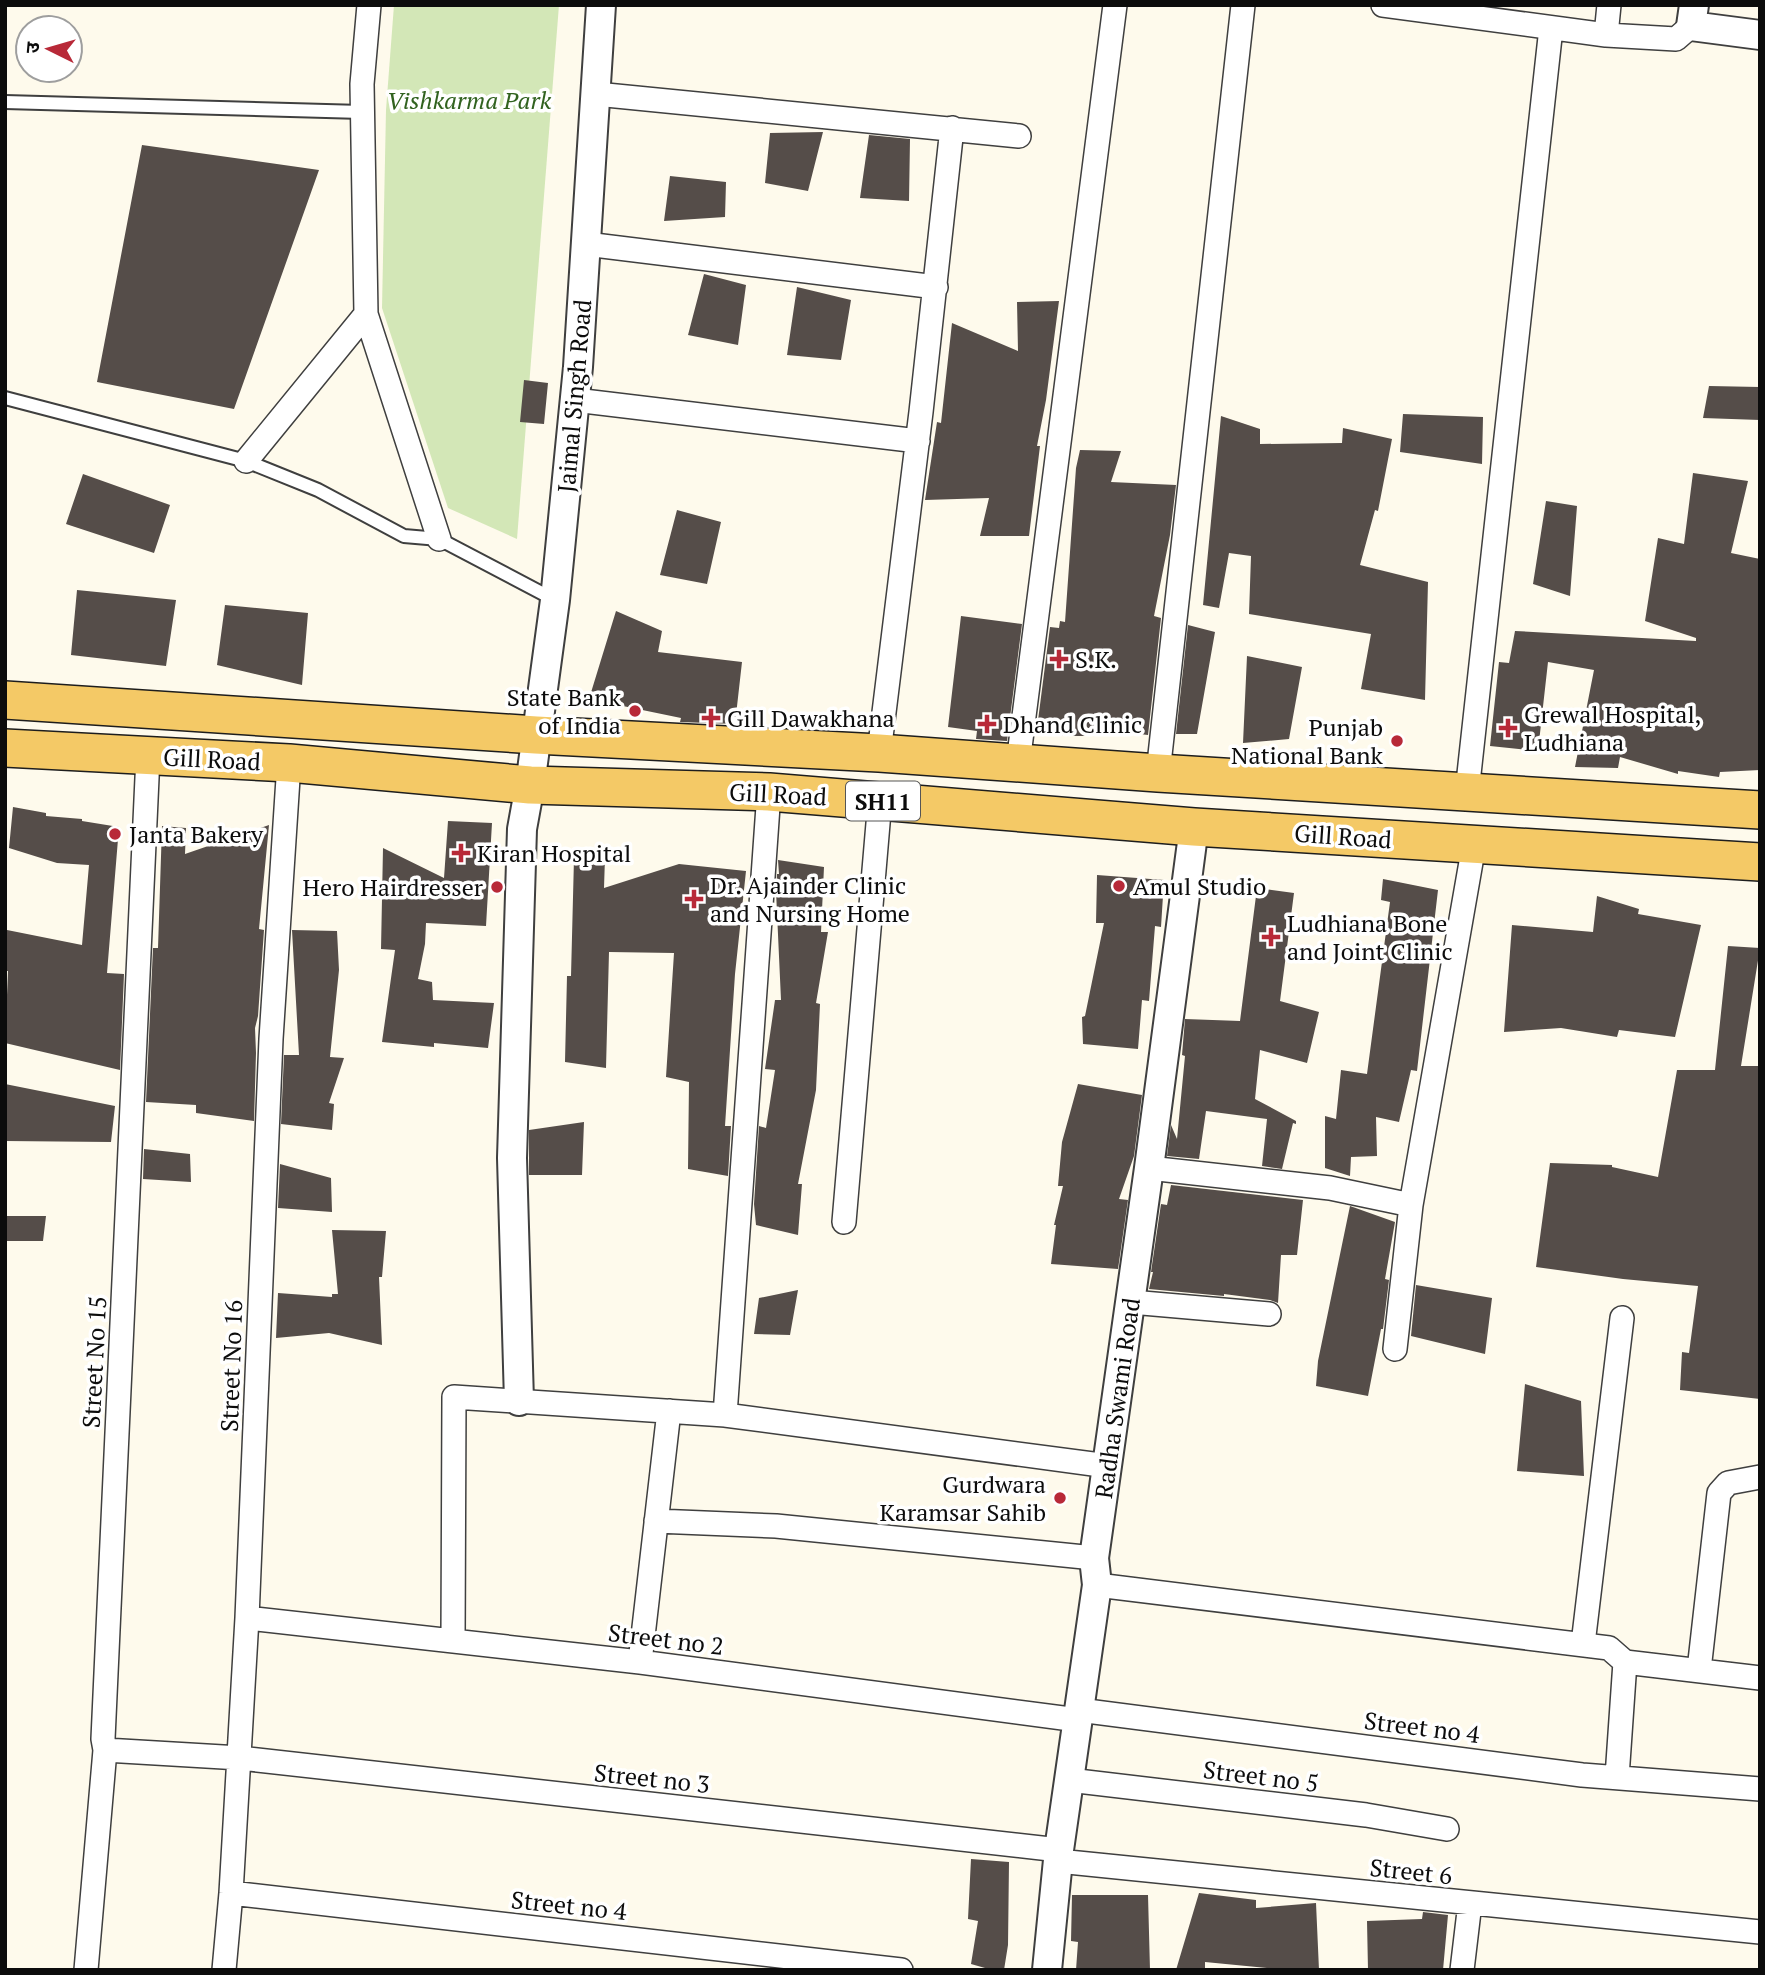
<svg xmlns="http://www.w3.org/2000/svg" width="1765" height="1975" font-family="'PT Serif','Noto Sans Devanagari',serif">
<style>
.green{fill:#d3e7b7}
.building{fill:#554d49}
.lines{fill:none;stroke-linecap:round;stroke-linejoin:round}
.service-casing{stroke:#3f3f3f;stroke-width:16}
.minor-casing{stroke:#3f3f3f;stroke-width:26}
.tertiary-casing{stroke:#3f3f3f;stroke-width:32}
.primary-casing{stroke:#1d1d1d;stroke-width:40}
.service{stroke:#fff;stroke-width:12}
.minor{stroke:#fff;stroke-width:23}
.tertiary{stroke:#fff;stroke-width:28}
.primary{stroke:#f4c966;stroke-width:37}
.poi-dot{fill:#b82938;stroke:#fff;stroke-width:2.5}
.labels{text-anchor:middle;dominant-baseline:central;stroke-width:7;stroke-linejoin:round;paint-order:stroke}
.shield{fill:#fff;stroke:#555;stroke-width:2}
.shield-label{font-size:23px;font-weight:bold;fill:#0c0c0c}
.park-label{font-size:24px;font-style:italic;fill:#31621f;stroke:#fff}
.street-label{font-size:24px;fill:#0c0c0c;stroke:#fff}
.poi-label{font-size:24px;fill:#0c0c0c;stroke:#fff;text-anchor:start}
</style>
<rect width="100%" height="100%" fill="#fefaec"/>
<!-- green -->
<path class="green" d="M394,5H559L517,539L448,508L382,308L386,110Z"/>
<!-- building -->
<path class="building" d="M823,132L808,191L765,183L770,133Z
M869,135L910,139L909,201L860,198Z
M142,145L319,170L234,409L97,382Z
M670,176L726,182L725,217L664,221Z
M704,274L746,285L738,345L688,335Z
M797,287L851,300L841,360L787,355Z
M1059,301L1046,400L1037,446H1040L1029,536H980L989,498L925,500L937,422L941,423L952,323L1018,351L1017,302Z
M524,380L548,383L544,424L520,422Z
M1709,386L1760,387V420L1703,418Z
M1403,414L1483,417L1482,464L1400,452Z
M1221,416L1260,429V444L1342,443L1343,428L1392,439L1378,511L1375,510L1360,565L1428,582L1425,700L1361,689L1371,634L1249,614L1251,556L1229,553L1219,608L1203,605Z
M1080,450L1121,451L1111,482L1176,485L1170,535L1154,616L1161,618L1148,735L1088,728L1087,736H1036L1050,627L1059,628L1060,621L1065,622L1076,468Z
M1693,473L1748,481L1731,553L1760,559V770L1720,772L1719,777L1678,771V774L1620,757L1618,768L1575,767L1594,670L1548,662L1538,751L1490,746L1499,662L1509,663L1515,631L1696,641V638L1645,621L1658,538L1684,544Z
M83,474L170,505L154,553L66,524Z
M1546,501L1577,506L1570,596L1533,584Z
M677,510L721,522L707,584L660,575Z
M77,590L176,600L166,666L71,655Z
M225,605L308,613L302,685L217,665Z
M616,611L662,631L658,652L742,662L735,724L680,722L681,718L589,699Z
M961,616L1022,624L1007,741L976,739L977,731L948,727Z
M1188,625L1215,632L1197,734H1176Z
M1247,656L1302,667L1289,739L1243,743Z
M13,807L46,813V816L82,819V821L119,827L107,973L124,974L120,1070L5,1043L8,971H5V947L7,930L82,945L89,865L57,863L9,848Z
M448,821L492,823L486,926L426,923L425,944L418,979L432,982L433,1000L494,1003L488,1048L434,1043V1047L382,1042L395,950L381,949L383,848L444,878Z
M269,825L259,929L264,930L258,1016L255,1028L256,1053L254,1121L196,1113V1105L146,1102L153,948H158L162,826L186,828L185,854Z
M605,857L604,888L679,864L746,871L735,974L725,1126H731L728,1176L688,1169L689,1082L666,1077L674,953L609,952L606,1068L565,1062L567,976H571L574,858Z
M778,860L824,867L821,932H828L816,1003L820,1004L816,1090L798,1184H802L798,1235L756,1225L754,1204L759,1126L766,1128L775,1070L765,1069L775,1000H781L776,891L777,874H779Z
M1097,875L1164,880L1161,927L1155,926L1149,1001L1142,1000L1138,1049L1083,1044L1082,1017L1085,1016L1104,923H1096Z
M1383,879L1438,890L1417,1071L1411,1070L1399,1122L1376,1117L1377,1156L1351,1157L1350,1176L1325,1168V1116L1336,1119L1341,1070L1367,1074L1390,902L1381,900Z
M1257,888L1294,893L1280,1001L1319,1012L1307,1063L1260,1050L1255,1099L1296,1121V1124L1293,1123L1282,1169L1262,1166L1267,1119L1206,1111L1199,1159L1167,1156L1171,1125L1177,1139L1185,1056L1182,1055L1185,1019L1240,1021Z
M1597,896L1639,909L1638,914L1701,925L1675,1037L1619,1030L1617,1037L1561,1028L1504,1032L1512,925L1593,932Z
M292,930L337,931L339,970L330,1057L344,1058L329,1103L334,1104L332,1130L281,1124L284,1055H299Z
M1728,946L1760,948L1741,1066H1760V1399L1680,1390L1682,1352L1689,1353L1698,1286L1623,1279L1536,1267L1550,1163L1612,1165V1167L1658,1177L1677,1070H1715Z
M5,1084L115,1106L111,1142L5,1141Z
M1078,1084L1142,1095L1134,1156L1119,1199L1128,1200L1118,1269L1051,1264L1056,1225H1054L1063,1186H1058L1062,1142Z
M584,1122L582,1175H529V1130Z
M144,1149L190,1154L191,1182L143,1179Z
M280,1164L331,1178L332,1212L278,1208Z
M1171,1185L1303,1200L1297,1255H1281L1278,1303L1270,1300L1224,1294V1296L1149,1289L1153,1272H1151L1161,1204L1167,1205Z
M1350,1206L1395,1222L1385,1279L1389,1280L1383,1329H1381L1368,1396L1316,1386L1318,1361Z
M5,1216H46L43,1241H5Z
M332,1230L386,1231L382,1277H379L382,1345L329,1333L276,1338L278,1293L332,1297V1294H338Z
M1416,1285L1492,1298L1485,1354L1411,1336Z
M798,1290L790,1335L754,1334L759,1298Z
M1525,1384L1581,1401L1584,1476L1517,1471Z
M971,1859L1009,1862L1008,1945L1004,1970H992L971,1964L978,1921L968,1919Z
M1199,1893L1256,1900V1908L1316,1903L1319,1970H1289L1205,1962V1970H1176Z
M1072,1895H1148L1150,1970H1076L1078,1942L1071,1941Z
M1423,1912L1448,1915L1443,1970H1368L1367,1921L1422,1919Z"/>
<g class="lines">
<!-- service casing -->
<g class="service-casing">
<path id="service" d="M5,102L362,112
M5,398L246,461L318,490L404,536L439,539L555,600"/>
</g>
<!-- minor casing -->
<g class="minor-casing">
<path id="minor" d="M1383,5L1606,35L1676,39L1691,26
M1606,35L1609,5
M596,94L1019,136
M586,244L936,287
M366,314L439,539
M575,400L918,441
M246,461L366,314L362,84L369,5
M879,753L921,412L952,128
M1018,763L1115,5
M1158,773L1243,5
M1467,792L1551,28
M1149,1168L1330,1188L1411,1205
M844,1222L880,800
M1131,1302L1269,1314
M1395,1349L1411,1205L1474,845
M725,1415L769,792
M656,1521L776,1526L1094,1558
M1097,1585L1609,1648L1625,1662L1617,1777
M247,1618L640,1662L1078,1720
M453,1641L454,1397L725,1415L1108,1466
M1583,1644L1622,1318
M640,1662L669,1411
M1625,1662L1760,1678
M1699,1670L1719,1493L1728,1483L1760,1477
M1079,1710L1582,1775L1760,1789
M105,1750L240,1758L1059,1850
M1069,1780L1366,1815L1447,1829
M1058,1861L1760,1932
M231,1893L901,1970
M86,1970L105,1750L103,1739L148,756
M224,1970L231,1893L247,1618L271,1039L289,763
M1462,1970L1470,1903"/>
</g>
<!-- tertiary casing -->
<g class="tertiary-casing">
<path id="tertiary" d="M1694,5L1691,26L1760,35
M519,1401L512,1158L522,829L530,785L555,600L578,367L601,5
M1047,1970L1059,1850L1097,1585L1094,1558L1149,1168L1194,827"/>
</g>
<!-- primary casing -->
<g class="primary-casing">
<path id="primary" d="M5,700L536,735L879,753L1158,773L1760,810
M5,748L289,763L530,785L769,792L1194,827L1760,862"/>
</g>
<!-- service -->
<use href="#service" class="service"/>
<!-- minor -->
<use href="#minor" class="minor"/>
<!-- tertiary -->
<use href="#tertiary" class="tertiary"/>
<!-- primary -->
<use href="#primary" class="primary"/>
</g>
<!-- markers -->
<g class="poi-dot">
<path d="M1055.5 648.5h7v7h7v7h-7v7h-7v-7h-7v-7h7z"/>
<circle cx="635" cy="711" r="7"/>
<path d="M707.5 707.5h7v7h7v7h-7v7h-7v-7h-7v-7h7z"/>
<path d="M983.5 713.5h7v7h7v7h-7v7h-7v-7h-7v-7h7z"/>
<path d="M1504.5 717.5h7v7h7v7h-7v7h-7v-7h-7v-7h7z"/>
<circle cx="1397" cy="741" r="7"/>
<circle cx="115" cy="834" r="7"/>
<path d="M457.5 842.5h7v7h7v7h-7v7h-7v-7h-7v-7h7z"/>
<circle cx="1119" cy="886" r="7"/>
<circle cx="497" cy="887" r="7"/>
<path d="M690.5 888.5h7v7h7v7h-7v7h-7v-7h-7v-7h7z"/>
<path d="M1267.5 926.5h7v7h7v7h-7v7h-7v-7h-7v-7h7z"/>
<circle cx="1060" cy="1498" r="7"/>
</g>
<g class="labels">
<!-- shield labels -->
<rect class="shield" x="846" y="781.5" width="74" height="39" rx="5"/>
<g class="shield-label">
<text x="883" y="801">SH11</text>
</g>
<!-- park labels -->
<g class="park-label">
<text x="469" y="100">Vishkarma Park</text>
</g>
<!-- street labels -->
<g class="street-label">
<text transform="translate(574 396) rotate(-85)">Jaimal Singh Road</text>
<text transform="translate(212 759) rotate(3)">Gill Road</text>
<text transform="translate(778 794) rotate(3)">Gill Road</text>
<text transform="translate(1343 836) rotate(4)">Gill Road</text>
<text transform="translate(94 1362) rotate(-87)">Street No 15</text>
<text transform="translate(231 1366) rotate(-88)">Street No 16</text>
<text transform="translate(1117 1398) rotate(-82)">Radha Swami Road</text>
<text transform="translate(666 1639) rotate(7)">Street no 2</text>
<text transform="translate(1422 1727) rotate(7)">Street no 4</text>
<text transform="translate(1261 1776) rotate(7)">Street no 5</text>
<text transform="translate(652 1778) rotate(6)">Street no 3</text>
<text transform="translate(1411 1871) rotate(6)">Street 6</text>
<text transform="translate(569 1905) rotate(6)">Street no 4</text>
</g>
<!-- poi labels -->
<g class="poi-label">
<text x="1075" y="659">S.K.</text>
<text x="621" y="697" text-anchor="end">State Bank<tspan x="621" dy="28">of India</tspan></text>
<text x="1524" y="714">Grewal Hospital,<tspan x="1524" dy="28">Ludhiana</tspan></text>
<text x="727" y="718">Gill Dawakhana</text>
<text x="1003" y="724">Dhand Clinic</text>
<text x="1383" y="727" text-anchor="end">Punjab<tspan x="1383" dy="28">National Bank</tspan></text>
<text x="129" y="834">Janta Bakery</text>
<text x="477" y="853">Kiran Hospital</text>
<text x="710" y="885">Dr. Ajainder Clinic<tspan x="710" dy="28">and Nursing Home</tspan></text>
<text x="1133" y="886">Amul Studio</text>
<text x="483" y="887" text-anchor="end">Hero Hairdresser</text>
<text x="1287" y="923">Ludhiana Bone<tspan x="1287" dy="28">and Joint Clinic</tspan></text>
<text x="1046" y="1484" text-anchor="end">Gurdwara<tspan x="1046" dy="28">Karamsar Sahib</tspan></text>
</g>
</g>
<!-- border -->
<rect width="1765" height="1975" fill="none" stroke="#0c0c0c" stroke-width="14"/>
<!-- north arrow -->
<g transform="translate(49 49) rotate(275)"><circle r="33" fill="#ffffff" stroke="#9e9e9e" stroke-width="2"/>
<path d="M0-5L12 26L0 18L-12 26Z" fill="#b82938"/>
<text y="-10" font-size="19" font-weight="bold" text-anchor="middle" fill="#0c0c0c">उ</text>
</g>
</svg>
